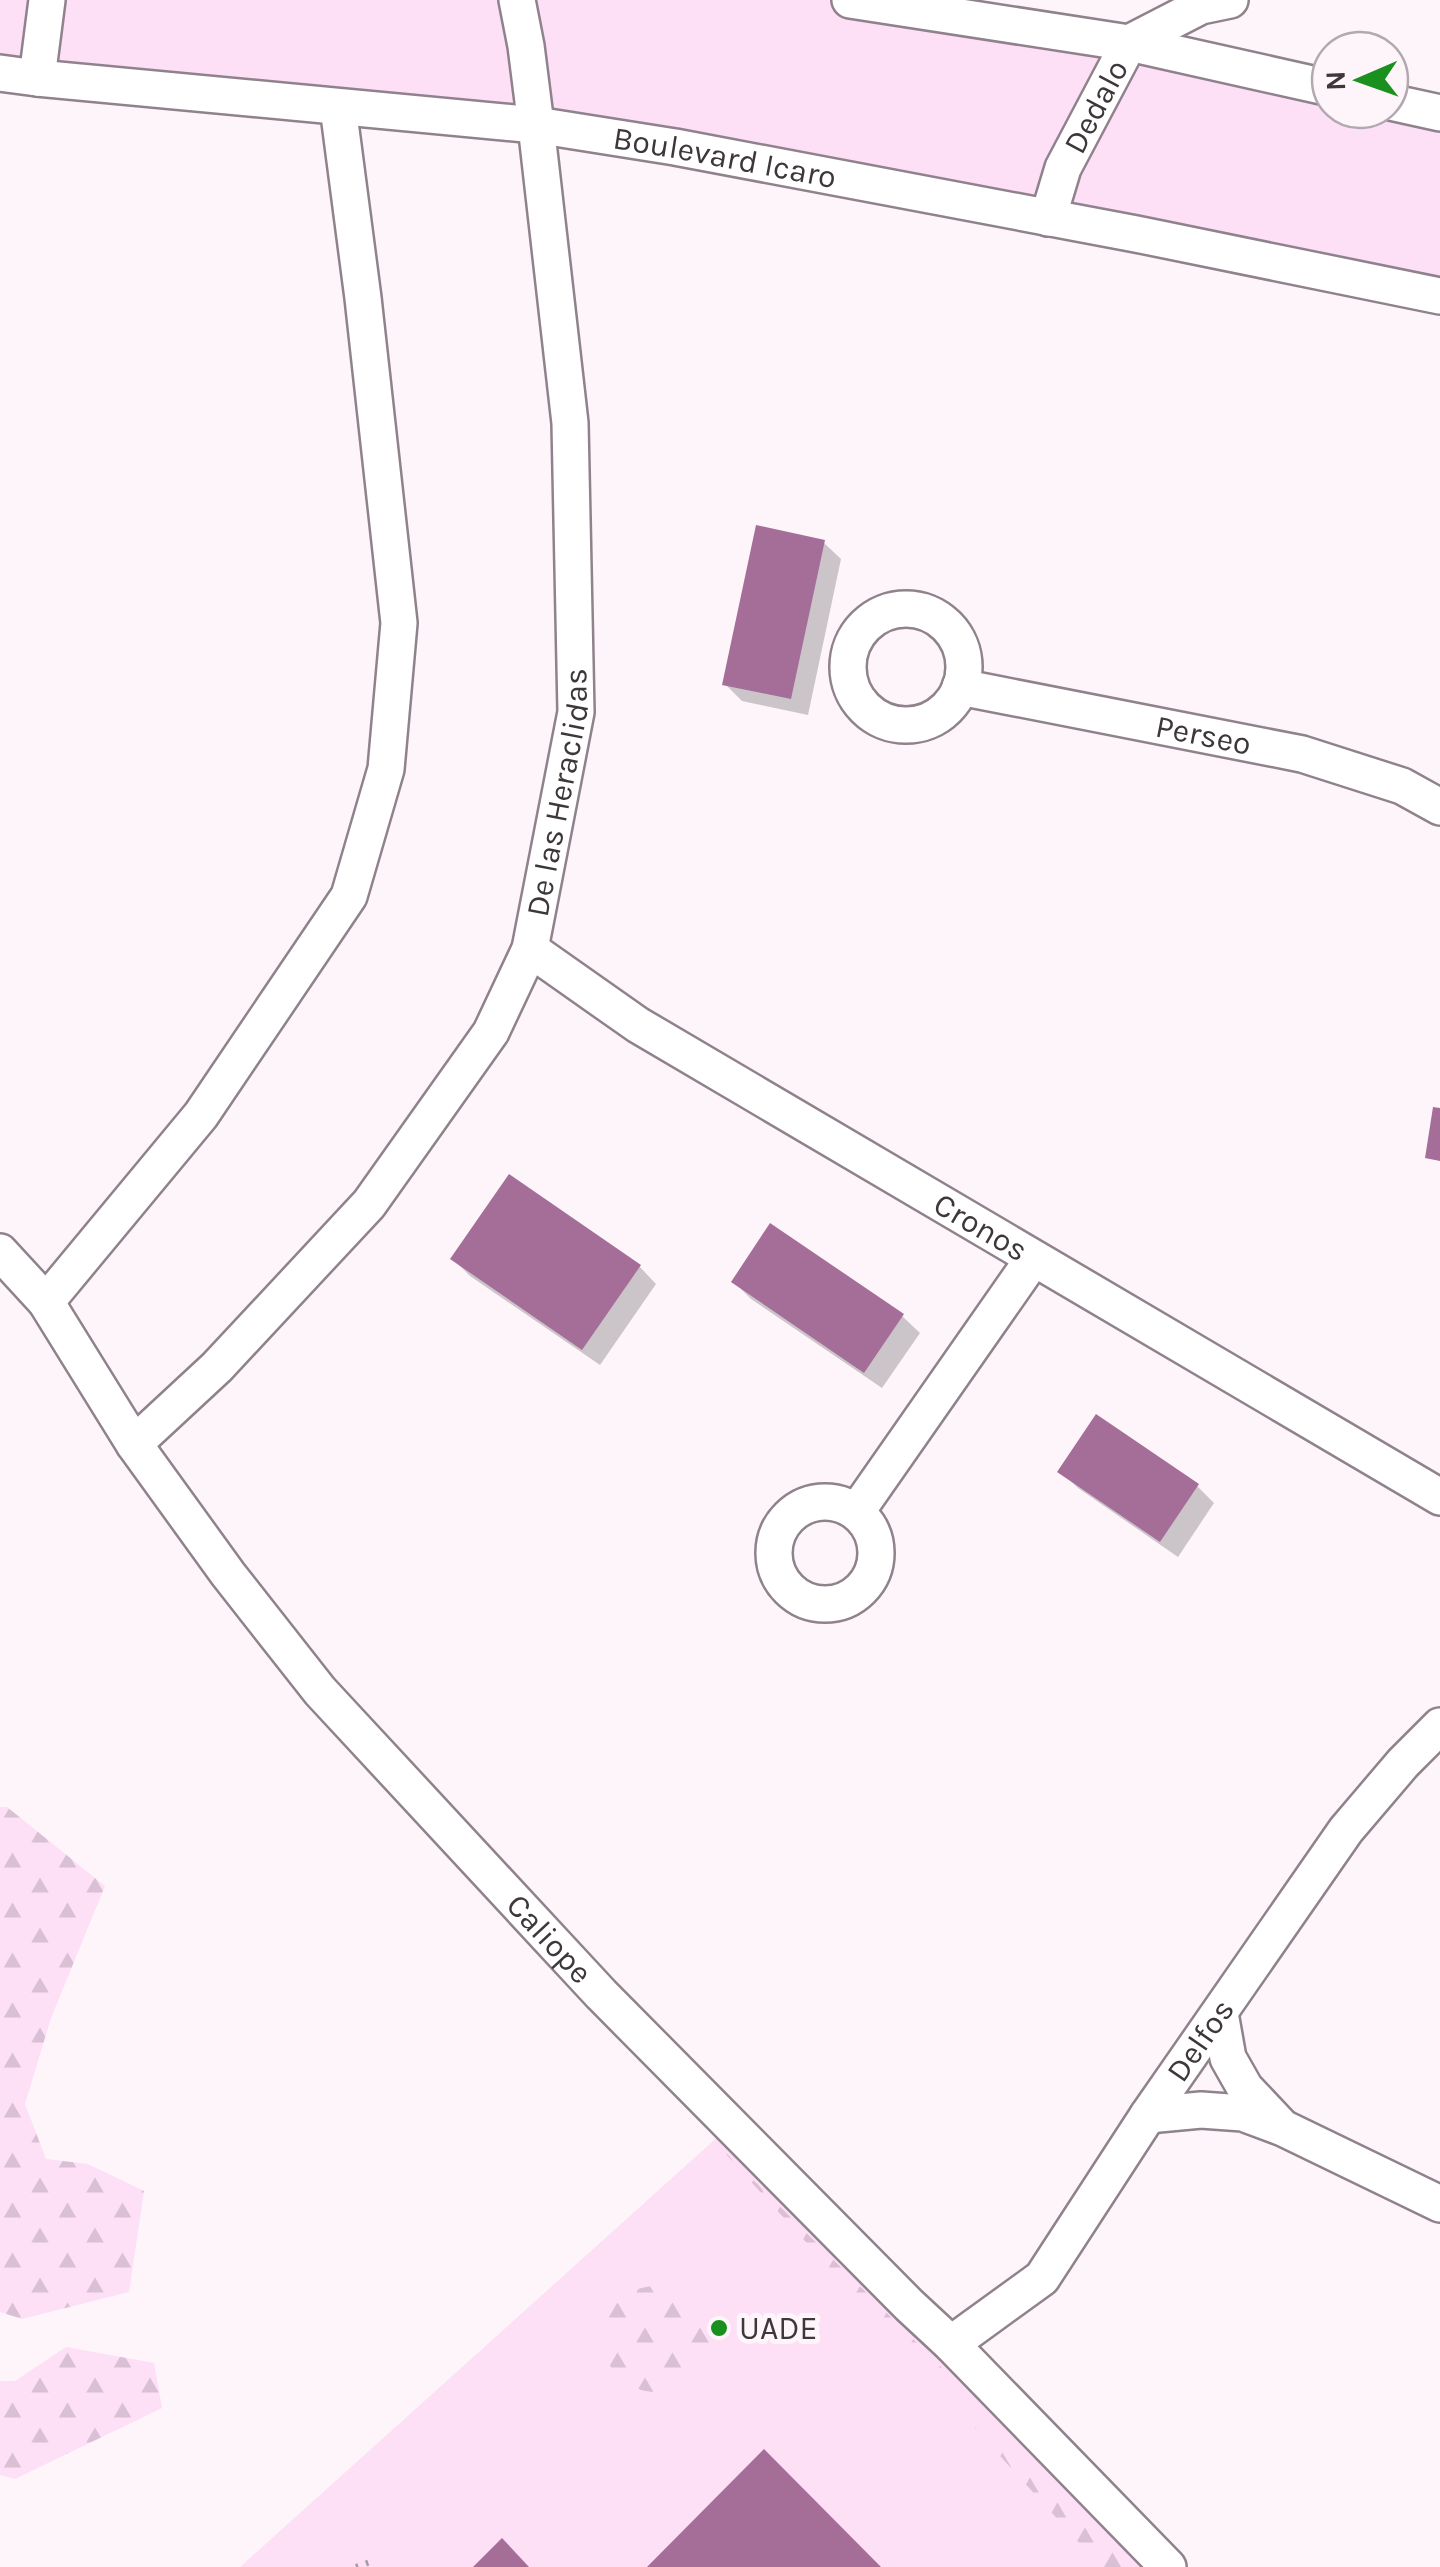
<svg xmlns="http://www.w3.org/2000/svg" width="1440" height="2567" font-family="Karla,sans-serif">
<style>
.green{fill:#fddff6}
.forest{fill:url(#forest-firs)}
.shadow{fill:#0003}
.building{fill:#a46e99}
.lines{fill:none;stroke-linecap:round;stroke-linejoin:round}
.street-casing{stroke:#90828c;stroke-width:40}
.path{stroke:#a59da2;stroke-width:6;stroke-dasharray:2.5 8;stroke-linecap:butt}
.street{stroke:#fff;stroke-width:35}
.poi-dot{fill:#1a911e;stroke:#fef5fb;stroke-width:4}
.labels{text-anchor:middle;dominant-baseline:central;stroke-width:10;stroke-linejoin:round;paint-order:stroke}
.street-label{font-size:32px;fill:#3d373c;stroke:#fef5fb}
.poi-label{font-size:32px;fill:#3d373c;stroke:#fef5fb;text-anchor:start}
</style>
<defs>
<pattern id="forest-firs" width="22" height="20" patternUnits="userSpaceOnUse" patternTransform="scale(2.5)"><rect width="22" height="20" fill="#fddff6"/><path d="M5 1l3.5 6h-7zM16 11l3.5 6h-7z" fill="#dac0d4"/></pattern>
</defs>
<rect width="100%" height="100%" fill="#fef5fb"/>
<!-- green -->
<path class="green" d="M0,0H850L1330,88V110H1390L1440,113V296L536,125L0,73Z
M732,2124L1165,2567H240Z"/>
<!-- forest -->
<path class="forest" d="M0,1807H7L105,1886L51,2018L25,2104L46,2159L88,2164L144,2191L129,2292L22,2319L0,2312Z
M714,2141L1142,2567H1101Z
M603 2339a53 53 0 1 1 106 0a53 53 0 1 1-106 0Z
M66,2347L154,2363L162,2408L15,2479L0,2475V2381H15Z"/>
<!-- shadow -->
<path class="shadow" d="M823,542L841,559L808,715L742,701L725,684Z
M453,1259L639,1266L656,1284L600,1365L470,1276Z
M734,1282L902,1316L920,1333L882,1388L751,1299Z
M1061,1471L1197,1486L1214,1503L1178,1557L1078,1488Z"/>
<!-- building -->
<path class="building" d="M756,525L825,540L791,699L722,685Z
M1433,1107L1440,1108V1161L1425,1158Z
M509,1174L641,1265L582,1350L450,1259Z
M770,1223L904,1314L864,1373L731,1282Z
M1096,1414L1199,1484L1160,1542L1057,1472Z
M764,2449L881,2567H647Z
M502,2538L529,2567H473Z"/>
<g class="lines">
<!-- street casing -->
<g class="street-casing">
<g id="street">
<path d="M850,0L1129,43L1330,88"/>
<path id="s1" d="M0,73L37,78L536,125L675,147L1136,234L1440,296"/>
<path d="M37,78L47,0"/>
<path d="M1390,102L1440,113"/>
<path id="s2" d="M1048,218L1063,168L1129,43L1201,6L1230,0"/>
<circle cx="906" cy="667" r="58"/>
<path id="s3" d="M960,687L1302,754L1402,786L1440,807"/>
<path id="s4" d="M530,949L638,1025L1440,1497"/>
<path id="s5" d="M0,1252L46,1302L134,1444L228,1574L320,1691L601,1994L909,2305L951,2344L1168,2567"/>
<path d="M46,1302L201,1115L349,896L386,769L399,623L363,298L338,107"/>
<path id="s6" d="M134,1444L217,1367L369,1204L491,1032L530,949L576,712L570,423L536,125L526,46L517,0"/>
<circle cx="825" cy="1553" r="51"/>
<path d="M857,1511L1033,1259"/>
<path d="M1220,2013L1228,2058L1245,2088L1279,2124"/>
<path d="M1148,2115L1201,2110L1243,2113L1283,2128L1440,2204"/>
<path id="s7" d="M951,2344L1042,2278L1148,2115L1346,1830L1403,1763L1440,1726"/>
</g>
</g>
<!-- path -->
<path class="path" d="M356,2567L373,2561"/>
<!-- street -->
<use href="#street" class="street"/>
</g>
<!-- markers -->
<circle class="poi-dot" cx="719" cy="2328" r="10"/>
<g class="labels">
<!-- street labels -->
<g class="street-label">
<text stroke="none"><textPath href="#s2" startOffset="122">Dedalo</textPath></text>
<text stroke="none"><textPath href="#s1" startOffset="730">Boulevard Icaro</textPath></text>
<text stroke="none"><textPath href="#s3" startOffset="248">Perseo</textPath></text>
<text stroke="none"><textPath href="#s6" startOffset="798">De las Heraclidas</textPath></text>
<text stroke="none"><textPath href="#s4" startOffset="530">Cronos</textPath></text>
<text stroke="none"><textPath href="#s5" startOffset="882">Caliope</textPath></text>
<text stroke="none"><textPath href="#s7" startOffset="398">Delfos</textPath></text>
</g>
<!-- poi labels -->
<g class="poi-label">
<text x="739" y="2328">UADE</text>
</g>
</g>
<!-- north arrow -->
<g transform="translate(1360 80) rotate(268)"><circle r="48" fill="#fef5fb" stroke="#b1a9af" stroke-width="2.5"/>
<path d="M0-8L18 38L0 25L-18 38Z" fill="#1a911e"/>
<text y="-15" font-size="28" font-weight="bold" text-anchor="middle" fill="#3d373c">N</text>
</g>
</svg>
